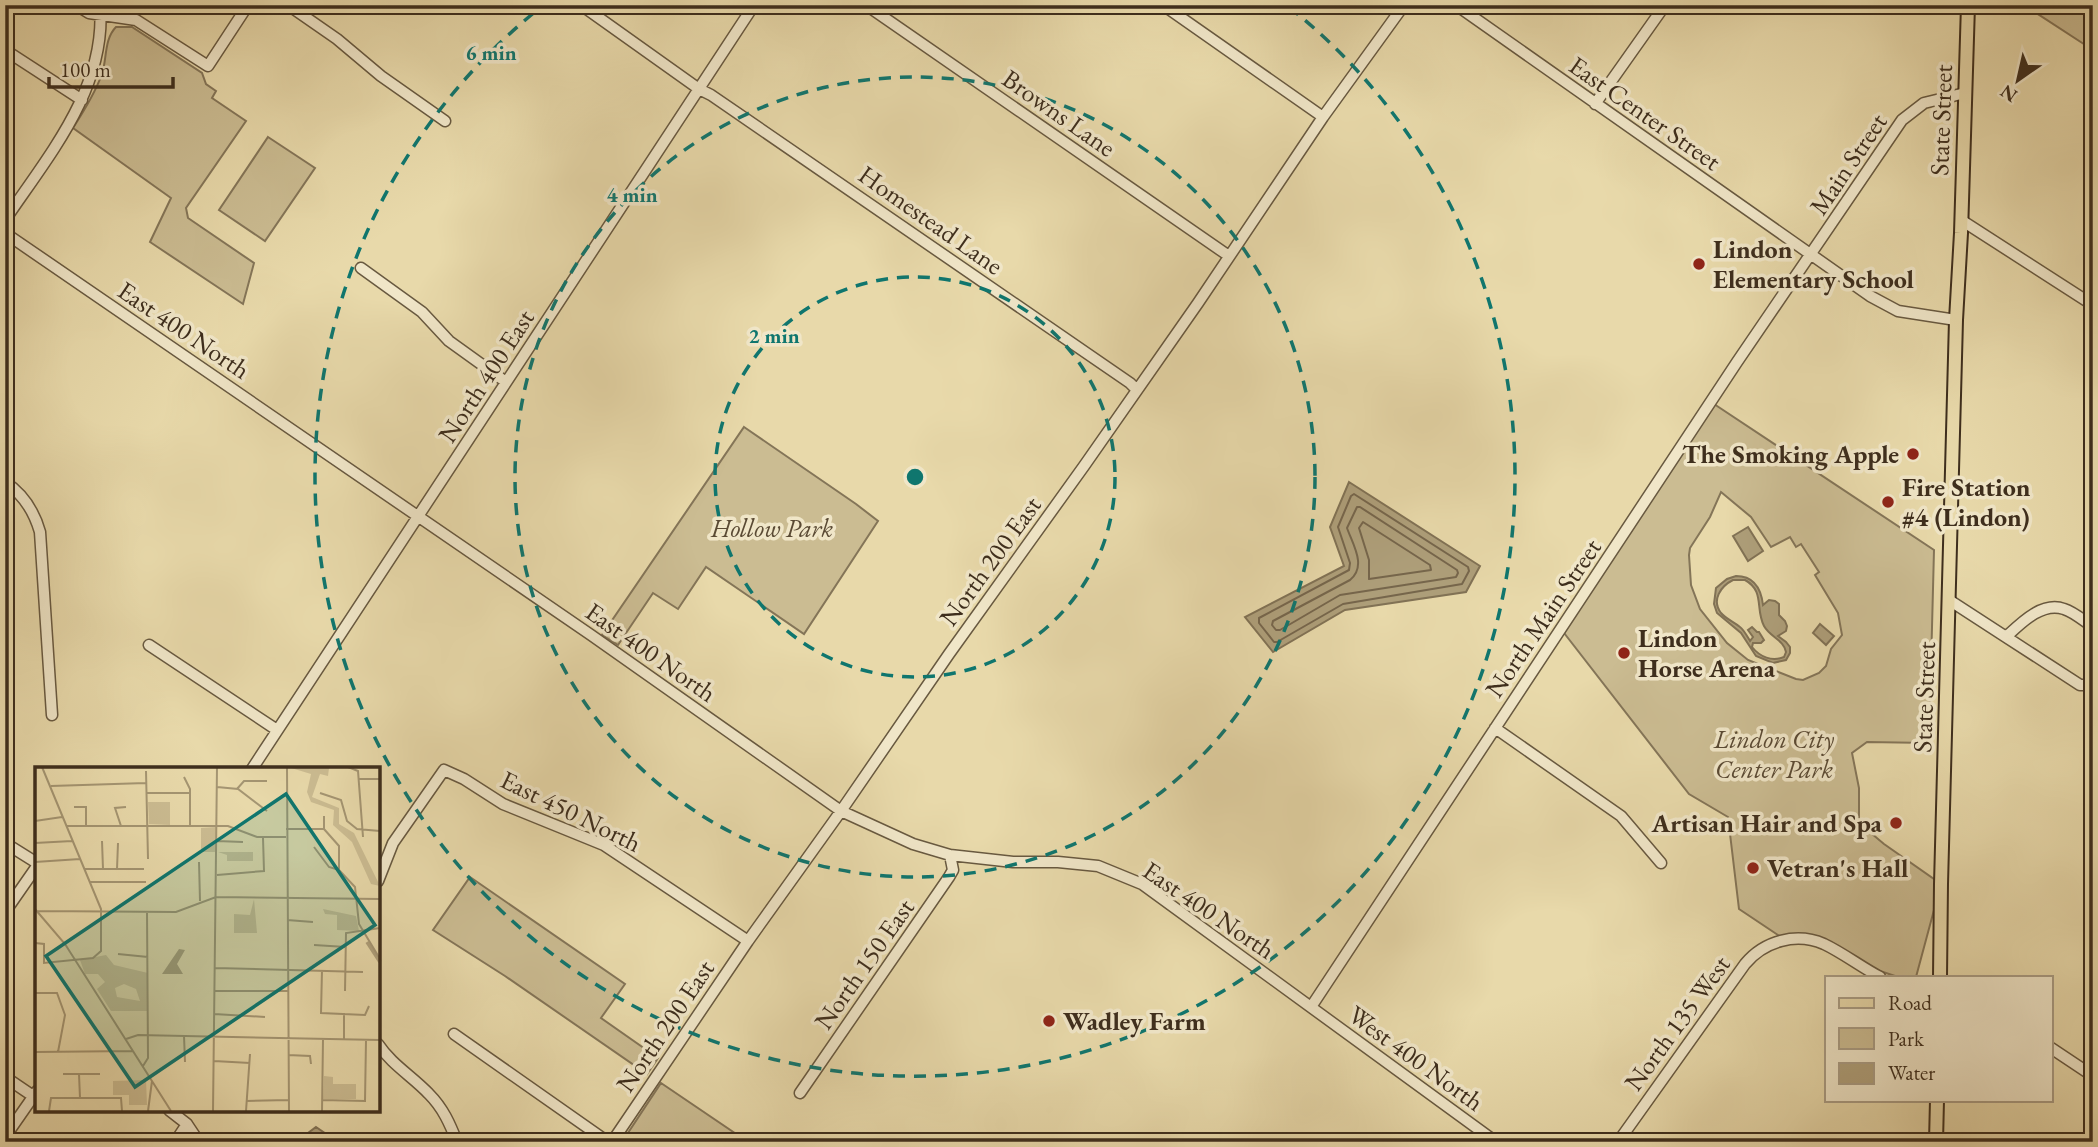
<svg xmlns="http://www.w3.org/2000/svg" width="2098" height="1147" font-family="'EB Garamond',serif">
<style>
.green{fill:#cbbc92;stroke:#847558;stroke-width:2;fill-rule:evenodd}
.water{fill:#ae9f7a;stroke:#817255;stroke-width:2;fill-rule:evenodd}
.lines{fill:none;stroke-linecap:round;stroke-linejoin:round}
.shore{stroke:#76664c;stroke-width:2}
.minor-casing{stroke:#685940;stroke-width:13}
.major-casing{stroke:#3e2e1d;stroke-width:16}
.minor{stroke:#f0e6c8;stroke-width:10}
.major{stroke:#e8d9aa;stroke-width:12}
.ring{fill:none;stroke:#0f766e;stroke-width:3.5;stroke-dasharray:12 9}
.poi-dot{fill:#8f2418;stroke:#f0e6c8;stroke-width:2.5}
.labels{text-anchor:middle;dominant-baseline:central;stroke-width:7;stroke-linejoin:round;paint-order:stroke}
.street-label{font-size:26px;fill:#3e2e1d;stroke:#f0e6c8}
.poi-label{font-size:26px;font-weight:bold;fill:#3e2e1d;stroke:#f0e6c8;text-anchor:start}
.park-label{font-size:26px;font-style:italic;fill:#5a4a34;stroke:#f0e6c8}
.inset-river{fill:none;stroke:#ae9f7a;stroke-width:3.5}
.inset-road{fill:none;stroke:#a49572;stroke-width:2}
.view{fill:#0f766e;fill-opacity:0.15;stroke:#0f766e;stroke-width:3.5}
.inset-edge{fill:none;stroke:#3e2e1d;stroke-width:3.5}
.centre{fill:#0f766e;stroke:#f0e6c8;stroke-width:3.5}
.ring-label{font-size:21px;text-anchor:middle;font-weight:bold;fill:#0f766e;stroke:#f0e6c8;stroke-width:7;stroke-linejoin:round;paint-order:stroke}
</style>
<rect width="100%" height="100%" fill="#e8d9aa"/>
<filter id="stains"><feTurbulence type="fractalNoise" baseFrequency=".00286" numOctaves="4"/><feColorMatrix values="0 0 0 0 .2 0 0 0 0 .09 0 0 0 0 .02 0 0 0 .5 -.17"/></filter>
<radialGradient id="worn" r=".72"><stop offset=".6" stop-color="#630" stop-opacity="0"/><stop offset="1" stop-color="#630" stop-opacity=".3"/></radialGradient>
<!-- green -->
<path class="green" d="M2024,5H2093V50Z
M116,27H132L202,73L206,84L216,91L212,98L246,121L186,208L188,218L254,263L243,304L150,242L171,198L73,128C84,111 95,93 102,74C107,59 104,39 116,27Z
M268,137L315,168L265,241L219,210Z
M1711,402L1934,550L1929,743L1867,742L1852,753L1859,788V823L1884,844L1941,884L1916,977H1898L1877,970L1822,938L1812,936L1781,937L1739,909L1728,817L1689,794L1561,629ZM1721,492L1751,517L1771,547L1790,537L1796,547L1801,544L1819,572L1815,575L1838,613L1842,635L1831,649L1826,666L1819,673L1803,680L1796,679L1748,660L1727,643L1700,609L1691,585L1689,555L1690,548L1710,517Z
M744,427L856,504L878,521L804,634L706,567L678,609L653,593L618,645L602,635Z
M470,877L625,984L601,1018L658,1058L647,1074L505,976L433,930Z
M661,1083L748,1142H622Z"/>
<!-- water -->
<path class="water" d="M1349,482L1480,566L1466,592L1345,610L1273,652L1245,617L1344,566L1330,527Z
M1748,527L1763,551L1748,561L1733,536Z
M1736,576C1754,576 1761,588 1763,605L1769,600L1775,601L1779,604V615L1785,621L1787,626L1786,631L1778,636L1786,642L1790,647V653L1786,660L1773,663L1756,656L1741,633L1717,613L1714,604L1716,588L1727,579ZM1733,580H1745C1765,591 1755,609 1764,626C1770,637 1784,640 1786,652L1784,657C1772,662 1760,657 1752,647L1753,643H1761L1764,640L1759,632H1757L1752,627L1748,630L1753,637L1750,641C1747,636 1744,630 1740,627C1734,622 1726,619 1721,613C1711,600 1721,586 1733,580Z
M1820,624L1834,636L1826,645L1813,633Z
M316,1127L338,1142H300V1139Z"/>
<g class="lines">
<!-- shore -->
<path class="shore" d="M1354,494L1468,567L1469,571L1462,584L1343,604L1277,642H1274L1259,623V618L1349,570L1350,563L1338,527L1351,496Z
M1357,507H1360L1457,570L1458,573L1456,577L1340,595L1280,630H1276L1272,625L1273,621L1350,580C1367,566 1353,545 1347,528Z
M1363,522L1430,565L1431,570L1369,579V560L1359,528Z"/>
<!-- minor casing -->
<g class="minor-casing">
<path id="minor" d="M76,5L89,13L136,20L208,66L248,5
M288,5L337,39L381,76L445,121
M581,5L699,89L711,95L1130,383L1136,389
M866,5L1229,256
M1163,5L1323,117
M1456,5L1870,296L1898,311L1956,320
M5,50L82,100
M1595,104L1665,5
M5,220C48,156 107,88 100,5
M1961,220L2093,305
M5,233L591,635L841,811L913,844L950,855L1013,862H1058L1098,866L1142,884L1496,1142
M361,268L422,312L449,341L506,382
M5,482C23,494 34,511 40,532L52,715
M1949,600L2006,637
M2093,627C2084,621 2074,612 2064,609C2042,601 2020,624 2006,637L2080,685H2088L2093,680
M149,645L277,730
M1495,728L1621,816L1661,863
M252,769L754,5
M5,843L37,863
M378,881L393,843L444,770L464,779L503,804L604,845L748,941
M5,912L37,866
M1311,1007L1737,362L1902,120L1924,103L1965,93
M454,1034L608,1142
M378,1044C392,1065 412,1076 429,1094C443,1108 450,1124 457,1142
M2051,1048L2093,1076
M5,1077L33,1096
M800,1093L949,877L953,870L950,855
M169,1110L187,1124L199,1142
M5,1137L37,1091
M175,1142L187,1124
M612,1142L748,941L841,811L949,654L1084,466L1198,303L1323,117L1404,5
M1618,1142L1745,964C1764,941 1796,932 1824,944C1843,953 1861,967 1880,977"/>
</g>
<!-- major casing -->
<g class="major-casing">
<path id="major" d="M1940,977L1941,884L1956,320L1961,233L1968,5
M1936,1142L1937,1100"/>
</g>
<!-- minor -->
<use href="#minor" class="minor"/>
<!-- major -->
<use href="#major" class="major"/>
</g>
<!-- distance rings -->
<g class="ring">
<circle cx="915" cy="477" r="200"/>
<circle cx="915" cy="477" r="400"/>
<path d="M1289 7A600 600 0 1 1 541 7"/>
</g>
<!-- markers -->
<g class="poi-dot">
<circle cx="1699" cy="264" r="7"/>
<circle cx="1913" cy="454" r="7"/>
<circle cx="1888" cy="502" r="7"/>
<circle cx="1624" cy="653" r="7"/>
<circle cx="1896" cy="823" r="7"/>
<circle cx="1753" cy="868" r="7"/>
<circle cx="1049" cy="1021" r="7"/>
</g>
<g class="labels">
<!-- street labels -->
<g class="street-label">
<text transform="translate(1059 113) rotate(35)">Browns Lane</text>
<text transform="translate(1645 113) rotate(35)">East Center Street</text>
<text transform="translate(1941 120) rotate(-88)">State Street</text>
<text transform="translate(1848 164) rotate(-56)">Main Street</text>
<text transform="translate(931 220) rotate(35)">Homestead Lane</text>
<text transform="translate(184 330) rotate(34)">East 400 North</text>
<text transform="translate(486 376) rotate(-57)">North 400 East</text>
<text transform="translate(990 561) rotate(-54)">North 200 East</text>
<text transform="translate(1543 618) rotate(-56)">North Main Street</text>
<text transform="translate(651 652) rotate(35)">East 400 North</text>
<text transform="translate(1924 697) rotate(-88)">State Street</text>
<text transform="translate(571 811) rotate(26)">East 450 North</text>
<text transform="translate(1209 910) rotate(34)">East 400 North</text>
<text transform="translate(864 964) rotate(-55)">North 150 East</text>
<text transform="translate(1677 1023) rotate(-54)">North 135 West</text>
<text transform="translate(665 1026) rotate(-56)">North 200 East</text>
<text transform="translate(1416 1058) rotate(36)">West 400 North</text>
</g>
<!-- poi labels -->
<g class="poi-label">
<text x="1713" y="249">Lindon<tspan x="1713" dy="30">Elementary School</tspan></text>
<text x="1899" y="454" text-anchor="end">The Smoking Apple</text>
<text x="1902" y="487">Fire Station<tspan x="1902" dy="30">#4 (Lindon)</tspan></text>
<text x="1638" y="638">Lindon<tspan x="1638" dy="30">Horse Arena</tspan></text>
<text x="1882" y="823" text-anchor="end">Artisan Hair and Spa</text>
<text x="1767" y="868">Vetran's Hall</text>
<text x="1063" y="1021">Wadley Farm</text>
</g>
<!-- park labels -->
<g class="park-label">
<text x="772" y="528">Hollow Park</text>
<text x="1774" y="739">Lindon City<tspan x="1774" dy="30">Center Park</tspan></text>
</g>
</g>
<!-- overview -->
<g transform="translate(35 767)">
<rect width="345" height="345" fill="#e8d9aa"/>
<path d="M253,0L294,1L293,9L285,7L277,30L304,41V57L319,66L345,119L336,117L317,75L298,58L299,43L276,35L272,25L276,7ZM113,35H135V58L114,57ZM181,60V85H166V61ZM183,85H218V94H192V88ZM219,132L222,166H199V147L215,148ZM288,142L321,149L324,164L302,163V148L290,147ZM71,188L79,198L113,206V244H76L62,222L70,215L63,207H50L45,193ZM89,217L101,222L105,234L82,230L80,221ZM289,309L298,310V317H321V332H288ZM111,313L112,338H94V328H78V314Z" fill="#cbbc92" fill-rule="evenodd"/>
<path d="M144,182L150,183L142,197L148,207H127Z" fill="#ae9f7a"/>
<path class="inset-river" d="M332,175L345,195"/>
<path class="inset-road" d="M252,0L254,344M313,0L323,4L328,70M111,4L113,92M149,10L155,22V59M323,12H345M16,19L111,16M182,20L203,22L232,44M202,22L209,14H232M111,26H155M285,26L306,33L312,54L322,62L345,64M39,40H51V59M289,49V62L304,79V103M0,54L27,50M32,59H193L222,70H251M86,59L80,41L91,40M251,62H289M67,74L68,102M182,74L208,75M0,76L37,74M279,80L294,100L304,103M0,95L45,92M164,95L165,134M49,102H109M82,102L83,76M304,103L320,120L324,157L345,192M182,108L229,104L228,71M55,115H111M0,142L30,177L136,344M2,144L141,145L181,130L345,132M252,153L278,155M0,176L9,177V196L58,191L66,184V142L7,0M279,178L311,180M83,187L113,190M180,201L328,205M287,203L286,246L330,248L334,239M179,224H253M310,224L311,166L345,161M0,226H22L30,248L23,285M179,247L230,250M149,269L150,295M91,272L103,268L345,273M309,272V246M0,285L98,284M253,288L275,289L276,297M179,294L215,296M108,299L113,291L112,144M28,307H65M44,307L45,331M287,333L330,334L331,273M211,334L254,333M14,344L16,331H86L87,344M113,344L117,314M178,344L182,0M211,344L215,287M287,344L288,272"/>
<path class="view" d="M251,27L340,158L100,320L11,189Z"/>
<rect width="345" height="345" class="inset-edge"/>
</g>
<circle cx="915" cy="477" r="10" class="centre"/>
<g class="ring-label">
<text x="491" y="60">6 min</text>
<text x="632" y="202">4 min</text>
<text x="774" y="343">2 min</text>
</g>
<!-- margin -->
<rect width="2098" height="1147" fill="none" stroke="#e8d9aa" stroke-width="28"/>
<rect x="7" y="7" width="2084" height="1133" fill="none" stroke="#3e2e1d" stroke-width="3.5"/>
<rect x="14" y="14" width="2070" height="1119" fill="none" stroke="#3e2e1d" stroke-width="2"/>
<!-- legend -->
<rect x="1825" y="976" width="228" height="126" fill="#f0e6c8" stroke="#a99c84" stroke-width="2"/>
<rect x="1839" y="998" width="35" height="10" fill="#e8d9aa" stroke="#a99c84" stroke-width="2"/>
<text x="1888" y="1010" font-size="21" fill="#3e2e1d">Road</text>
<rect x="1839" y="1028" width="35" height="21" fill="#cbbc92" stroke="#a99c84" stroke-width="2"/>
<text x="1888" y="1046" font-size="21" fill="#3e2e1d">Park</text>
<rect x="1839" y="1063" width="35" height="21" fill="#ae9f7a" stroke="#a99c84" stroke-width="2"/>
<text x="1888" y="1080" font-size="21" fill="#3e2e1d">Water</text>
<!-- north arrow -->
<g transform="translate(2018 80) rotate(214)" stroke="#f0e6c8" stroke-width="5" paint-order="stroke">
<path d="M0-5L12 26L0 18L-12 26Z" fill="#3e2e1d"/>
<text y="-10" font-size="19" font-weight="bold" text-anchor="middle" fill="#3e2e1d">N</text>
</g>
<!-- scale -->
<path d="M49 77v10h124v-10" fill="none" stroke="#3e2e1d" stroke-width="3.5"/>
<text x="60" y="77" font-size="21" fill="#3e2e1d" stroke="#f0e6c8" stroke-width="5" paint-order="stroke">100 m</text>
<rect width="100%" height="100%" filter="url(#stains)"/>
<rect width="100%" height="100%" fill="url(#worn)"/>
</svg>
